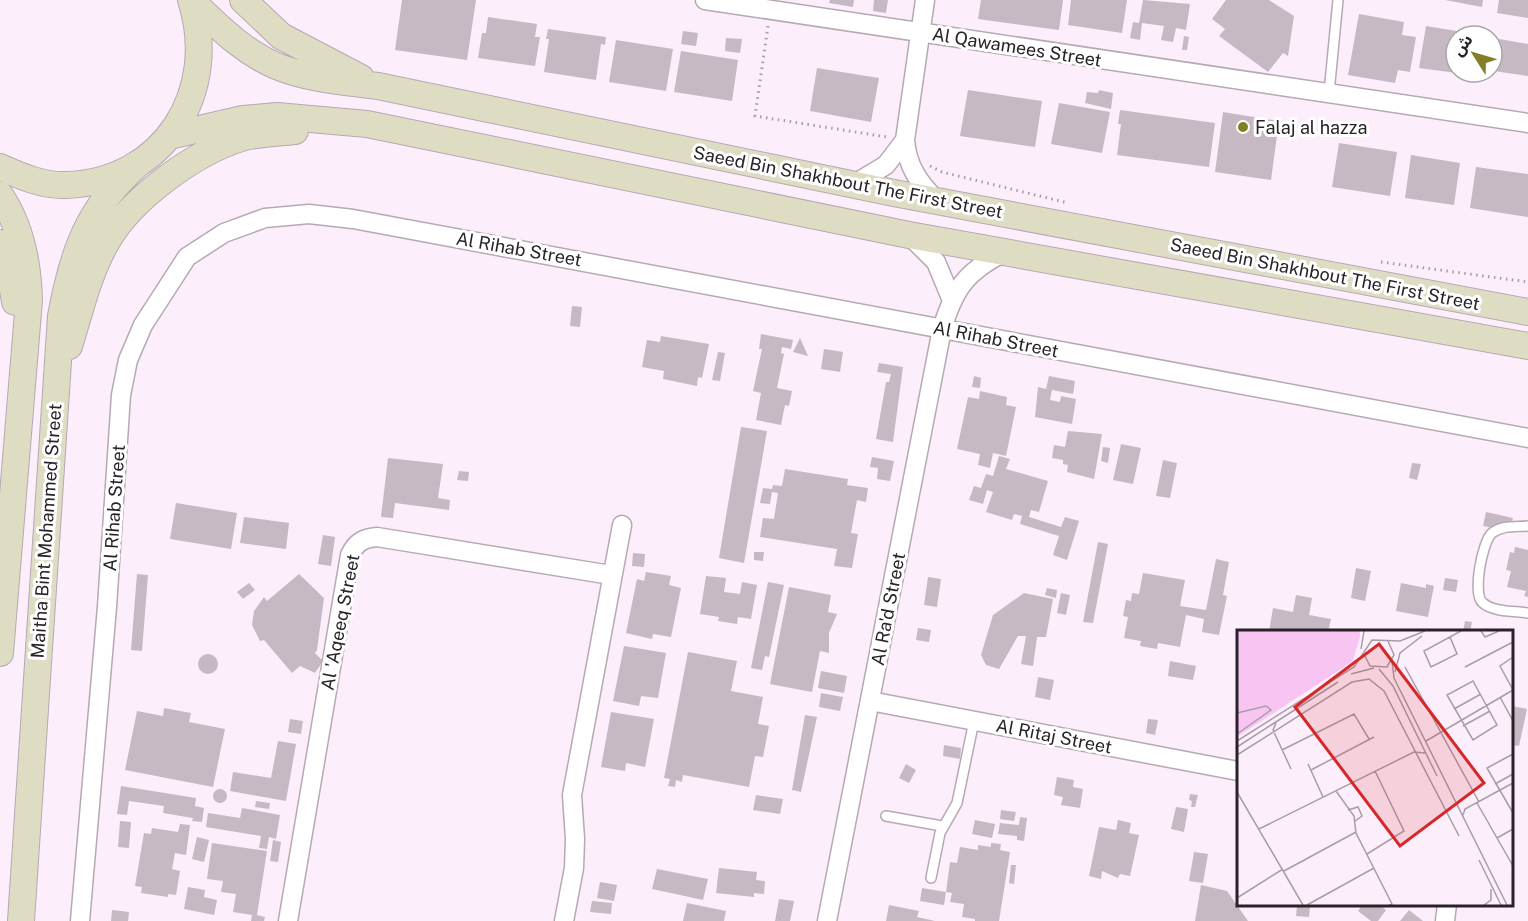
<svg xmlns="http://www.w3.org/2000/svg" width="1528" height="921" font-family="'Public Sans','Noto Sans Arabic',sans-serif">
<style>
.building{fill:#c6b9c4}
.lines{fill:none;stroke-linecap:round;stroke-linejoin:round}
.lane-casing{stroke:#b6a9b4;stroke-width:12}
.street-casing{stroke:#b6a9b4;stroke-width:21}
.secondary-casing{stroke:#b6a9b4;stroke-width:28}
.path{stroke:#a69ca6;stroke-width:3;stroke-dasharray:1.5 4.5;stroke-linecap:butt}
.lane{stroke:#fff;stroke-width:9}
.street{stroke:#fff;stroke-width:18}
.secondary{stroke:#dedcc3;stroke-width:26}
.poi-dot{fill:#847f26;stroke:#fff;stroke-width:2}
.labels{text-anchor:middle;dominant-baseline:central;stroke-width:6;stroke-linejoin:round;paint-order:stroke}
.street-label{font-size:18px;fill:#282328;stroke:#fff}
.poi-label{font-size:18px;fill:#282328;stroke:#fff;text-anchor:start}
.inset-road{fill:none;stroke:#a79da7;stroke-width:1.5}
.view{fill:#d62828;fill-opacity:0.15;stroke:#d62828;stroke-width:3}
.inset-edge{fill:none;stroke:#282328;stroke-width:3}
</style>
<rect width="100%" height="100%" fill="#fceefb"/>
<!-- building -->
<path class="building" d="M402,0H476L467,60L395,50Z
M830,0H854L853,7L829,3Z
M874,0H888L886,13L873,11Z
M981,0H1063L1059,30L978,19Z
M1071,0H1127L1122,33L1068,25Z
M1143,0L1190,4L1186,30L1176,28L1173,42L1161,40L1164,26L1142,23L1140,40L1130,38L1133,22L1139,23Z
M1226,0H1269L1294,16L1288,56L1283,53L1268,72L1219,36L1225,29L1212,19Z
M1445,0H1483L1482,7Z
M1499,0H1528V18L1497,13Z
M1359,14L1404,22L1402,35L1416,37L1410,72L1398,70L1395,83L1348,75Z
M488,17L537,24L535,37H540L535,66L478,58L482,33H486Z
M1426,26L1481,35V36H1456V73L1419,68Z
M548,29L606,37L605,45L601,44L596,80L544,72L549,39H546Z
M683,31L698,33L696,46L681,44Z
M1184,36L1189,37L1187,50H1182Z
M726,38L742,39L740,53L725,51Z
M1499,39L1528,44V76L1494,71Z
M616,40L673,49L666,91L609,82Z
M681,51L738,60L732,101L674,92Z
M817,68L879,78L871,122L810,111Z
M968,90L1042,101L1035,147L960,136Z
M1099,90L1113,93L1111,109L1085,103L1087,92L1098,93Z
M1059,103L1110,112L1102,153L1051,144Z
M1120,110L1215,123L1209,167L1117,155L1121,124H1118Z
M1223,112L1279,121L1271,180L1215,172Z
M1339,143L1397,152L1390,196L1332,187Z
M1411,155L1460,163L1454,205L1405,198Z
M1476,167L1528,174V217L1470,208Z
M572,306L582,307L580,327L570,326Z
M761,334L793,340L791,349L782,347L781,353L784,354L777,388L792,391L789,406L785,405L781,425L756,420L761,393L753,391L762,349H759Z
M661,336L709,344L702,378L698,377L697,386L663,379L664,371L642,367L647,340L660,342Z
M800,338L808,356L793,352Z
M824,349L843,352L840,372L821,369Z
M718,352L725,353L720,381L712,380Z
M879,363L903,367L893,442L876,439L886,382H889L891,374L877,372Z
M974,376L981,378L980,388L972,387Z
M1049,376L1075,381L1073,394L1052,390L1050,400L1060,402L1061,396L1076,399L1072,424L1035,417L1038,387L1046,389Z
M980,391L1007,397L1006,405L1016,407L1006,456L993,453L990,468L978,465L980,454L957,449L968,397L979,399Z
M741,427L767,431L744,563L719,558Z
M1068,431L1102,434L1094,479L1067,472L1068,465L1063,464V460L1052,458L1054,445L1065,447Z
M1121,444L1141,448L1133,484L1113,480Z
M1103,447L1110,448L1108,463L1101,461Z
M999,456L1010,459L1006,469L1048,481L1039,512L1031,510L1029,517L1061,527L1065,517L1079,521L1067,560L1053,555L1059,536L1020,524L1022,516L1014,514L1012,520L986,512L993,492L987,490L983,504L969,500L974,486L981,488L986,474L993,476Z
M872,457L894,461L890,481L877,479L878,468L870,467Z
M388,458L443,464L438,498L450,500L449,510L395,503L393,518L381,517Z
M1163,460L1177,463L1170,498L1156,496Z
M1412,463L1421,464L1417,480L1409,478Z
M785,469L848,479L847,485L868,488L866,502L857,500L851,533L858,534L852,568L834,566L837,549L760,537L763,518L774,519L778,493L772,492L770,504L760,503L763,488L772,489L773,485L782,486Z
M459,471L469,472L468,481L457,480Z
M176,503L237,513L231,549L170,539Z
M1486,512L1513,518L1510,531L1483,526Z
M244,517L289,523L286,549L240,543Z
M323,535L335,537L331,566L318,564Z
M1098,542L1108,544L1093,623L1083,622Z
M1515,547L1528,550V597L1524,596L1526,591L1507,587L1511,571L1506,570L1510,552L1514,553Z
M754,552H764L763,561L754,560Z
M633,553L645,554L644,567L632,566Z
M1216,559L1229,562L1223,595L1227,596L1219,635L1202,632L1204,619L1186,615L1180,647L1158,643L1157,649L1140,646L1141,641L1124,638L1128,617L1123,616L1126,600L1131,601L1132,593L1139,594L1143,573L1185,580L1180,606L1206,610Z
M1356,568L1371,571L1365,601L1351,598Z
M646,572L671,576L669,585L681,588L671,637L653,634L652,639L626,633L637,579L644,581Z
M137,574L148,575L142,651L131,650Z
M299,574L324,598L317,650L315,653L323,661L315,673L300,666L292,673L264,640L260,641L252,625L254,611L264,597L267,601Z
M706,576L726,578L724,592L740,594L742,582L757,585L751,619L738,617L737,624L718,621L719,617L700,614Z
M928,577L941,579L937,607L924,605Z
M1445,578L1458,580L1456,592L1443,590Z
M768,582L784,585L769,657L765,656L762,670L751,668Z
M249,583L255,590L243,599L237,592Z
M1401,583L1426,588V584L1434,586L1428,617L1396,611Z
M789,587L831,595L828,612L837,614L829,633V653L820,651L812,692L770,684Z
M1047,588L1057,590L1056,598L1045,595Z
M1024,593L1053,599L1046,637H1037L1033,666L1021,664L1026,636H1018L999,669L986,665L981,655L993,615Z
M1061,593L1070,595L1066,615L1057,613Z
M1296,595L1312,598L1309,615L1331,619L1328,632H1269L1273,608L1293,612Z
M1465,621L1472,622L1470,632H1463Z
M918,628L931,630L929,642L916,640Z
M624,646L666,653L658,698L641,696L639,706L613,701Z
M688,652L737,661L731,691L763,697L758,724L769,726L763,757L755,756L749,787L683,775L682,782L676,780L675,787L668,786L670,779L664,778Z
M198 664a10 10 0 1 1 20 0a10 10 0 1 1-20 0Z
M1170,661L1196,666L1193,680L1168,676Z
M821,671L847,676L844,693L818,688Z
M1038,677L1054,680L1050,700L1035,697Z
M821,693L843,697L840,711L819,707Z
M1512,706L1527,709L1519,746L1512,745Z
M164,708L191,713L189,722L225,729L213,787L125,770L137,711L163,716Z
M611,712L654,719L645,767L626,763L625,771L601,767Z
M805,715L817,717L801,792L792,790Z
M290,719L303,721L301,734L288,732Z
M1148,719L1158,720L1155,735L1146,733Z
M278,741L296,744L286,801L230,791L233,772L271,778Z
M944,745L961,748L960,759L943,756Z
M906,764L916,770L909,783L899,778Z
M1057,777L1074,780L1073,787L1083,789L1080,808L1061,805L1063,797L1054,795Z
M121,786L196,798L195,806L204,808L202,822L192,821L193,818L163,813L164,806L129,801L127,815L117,814Z
M213 796a7 7 0 1 1 14 0a7 7 0 1 1-14 0Z
M1190,794L1198,795L1195,807H1191L1192,801L1189,800Z
M756,795L783,799L780,814L753,810Z
M256,801L270,803L269,809L255,807Z
M1176,807L1188,809L1184,832L1171,829Z
M242,808L280,815L276,839L269,837L267,849L259,848L261,836L206,827L208,813L240,818Z
M1001,810L1016,812L1014,821L1000,819Z
M1020,817L1027,818L1024,841L1017,840V836L998,834L1000,823L1019,825Z
M975,820L995,824L992,838L972,834Z
M1118,820L1131,823L1129,833L1139,835L1130,876L1120,874L1118,878L1102,871L1101,879L1089,876L1099,827L1116,830Z
M120,821L131,822L129,848L118,847Z
M180,824L190,825L186,855L175,853L172,869L180,871L176,895L168,894V897L141,893L142,887L135,886L144,833L151,834L152,828L178,832Z
M197,837L209,840L204,862L192,859Z
M273,840L281,842L278,862L270,861Z
M212,843L267,851L257,915L265,917L264,921H251L252,915L233,912L236,894L221,892L223,881L207,879Z
M991,843L1001,844L1000,850L1010,852L999,921H975V919L962,917L964,904L950,902L952,893L946,892L944,905L920,901L922,888L946,892L950,862L957,863L960,847L978,850V845L991,847Z
M1194,852L1208,854L1203,883L1189,881Z
M1011,865H1016L1014,884L1009,883Z
M719,868L757,872L756,880L765,881L764,894L754,893V897L716,893Z
M657,869L708,879L703,900L652,889Z
M600,882L617,885L614,901L597,898Z
M1201,885L1227,891L1248,921H1195Z
M188,887L205,890L204,897L217,900L214,915L184,909Z
M779,899L794,901L790,921H775Z
M592,901L612,903L611,914L590,912Z
M687,903L726,911L724,921H683Z
M1363,904H1379L1386,910L1378,921H1371L1358,911Z
M889,905L919,911L917,917L935,921H886Z
M1297,906L1310,907L1309,917L1296,916Z
M112,910L129,912L128,921H111Z
M1409,910L1423,921H1400Z"/>
<g class="lines">
<!-- lane casing -->
<g class="lane-casing">
<path id="lane" d="M1329,93L1338,0
M1528,526C1516,527 1502,525 1492,533C1482,542 1472,595 1483,603C1493,612 1515,611 1528,613
M886,816L942,826
M931,878L940,833L957,803L974,721"/>
</g>
<!-- street casing -->
<g class="street-casing">
<path id="street" d="M705,0L1528,123
M925,0L905,140C907,166 919,183 937,201
M853,185L886,165L905,140
M910,236L936,262L951,298
M870,701L1238,771
M80,921L107,607L121,395L128,360L143,325L187,257L224,233L265,218L309,214L353,219L1528,438
M288,921L350,555C356,542 364,538 377,537L611,575
M564,921L574,868L575,839L572,795L622,525
M827,921L942,329C954,289 966,271 1005,252
M1445,921L1447,904"/>
</g>
<!-- secondary casing -->
<g class="secondary-casing">
<path id="secondary" d="M191,0C261,70 281,75 378,86L894,193L1528,312
M243,0L281,36L361,78
M169,136L243,119L277,116L367,124L909,235L1528,346
M0,167C20,176 43,186 66,185C165,182 220,91 191,0
M0,195C21,226 28,262 29,300L0,653
M0,243L10,271L15,302
M69,346C80,311 88,275 106,243C130,199 194,153 241,138C258,133 278,133 295,131
M21,921L61,316C73,251 88,208 138,164"/>
</g>
<!-- path -->
<path class="path" d="M768,26L755,116L887,137
M930,166L942,172L1068,203
M1381,262L1528,282"/>
<!-- lane -->
<use href="#lane" class="lane"/>
<!-- street -->
<use href="#street" class="street"/>
<!-- secondary -->
<use href="#secondary" class="secondary"/>
</g>
<!-- markers -->
<circle class="poi-dot" cx="1243" cy="127" r="6"/>
<g class="labels">
<!-- street labels -->
<g class="street-label">
<text transform="translate(1017 47) rotate(9)">Al Qawamees Street</text>
<text transform="translate(848 182) rotate(11)">Saeed Bin Shakhbout The First Street</text>
<text transform="translate(519 249) rotate(10)">Al Rihab Street</text>
<text transform="translate(1325 274) rotate(11)">Saeed Bin Shakhbout The First Street</text>
<text transform="translate(996 339) rotate(11)">Al Rihab Street</text>
<text transform="translate(114 508) rotate(-86)">Al Rihab Street</text>
<text transform="translate(46 531) rotate(-86)">Maitha Bint Mohammed Street</text>
<text transform="translate(888 609) rotate(-79)">Al Ra'd Street</text>
<text transform="translate(340 622) rotate(-79)">Al 'Aqeeq Street</text>
<text transform="translate(1054 736) rotate(11)">Al Ritaj Street</text>
</g>
<!-- poi labels -->
<g class="poi-label">
<text x="1255" y="127">Falaj al hazza</text>
</g>
</g>
<!-- overview -->
<g transform="translate(1237 630)">
<rect width="276" height="276" fill="#fceefb"/>
<path d="M0,1H123V6L116,31L0,107Z" fill="#f8c5f3"/>
<path class="inset-road" d="M244,1L248,7L262,1M213,7L220,24L194,37L187,21L224,1M124,19L127,1M127,24L133,36L150,37L157,25L151,11M276,27L263,36L276,60M155,31L157,48L270,275M168,37L242,172M228,37L276,12M142,39L156,56L200,146M158,42L163,23L185,6M114,44L137,38M236,51L260,95L236,110L210,65ZM263,67L276,91M217,79L244,64M0,83L29,76L34,80L0,104M39,93L36,100L54,139M226,96L253,81M0,111L117,37L135,10L163,11L188,1M189,111L276,60M0,117L101,52M45,120L117,84L132,109M276,124L250,138L276,183M0,125L115,52L132,49L147,61L222,206M71,134L86,167M74,140L137,107M258,154L276,144M99,161L117,186L119,203L155,274L152,275M0,162L66,275M240,173L276,236M111,180L121,177L125,186L118,191M226,185L228,179L276,153M22,199L177,122L188,123M260,208L276,199M130,224L167,201L138,141M242,230L264,275M47,241L119,202M0,268L46,239M70,275L137,238M247,275L254,270V259"/>
<path class="view" d="M142,14L247,153L163,216L58,77Z"/>
<rect width="276" height="276" class="inset-edge"/>
</g>
<!-- north arrow -->
<g transform="translate(1474 54) rotate(307)"><circle r="28" fill="#ffffff" stroke="#a9a7a9" stroke-width="1.5"/>
<path d="M0-4.5L10 22L0 15L-10 22Z" fill="#847f26"/>
<text y="-9" font-size="16" font-weight="bold" text-anchor="middle" fill="#282328">ش</text>
</g>
</svg>
